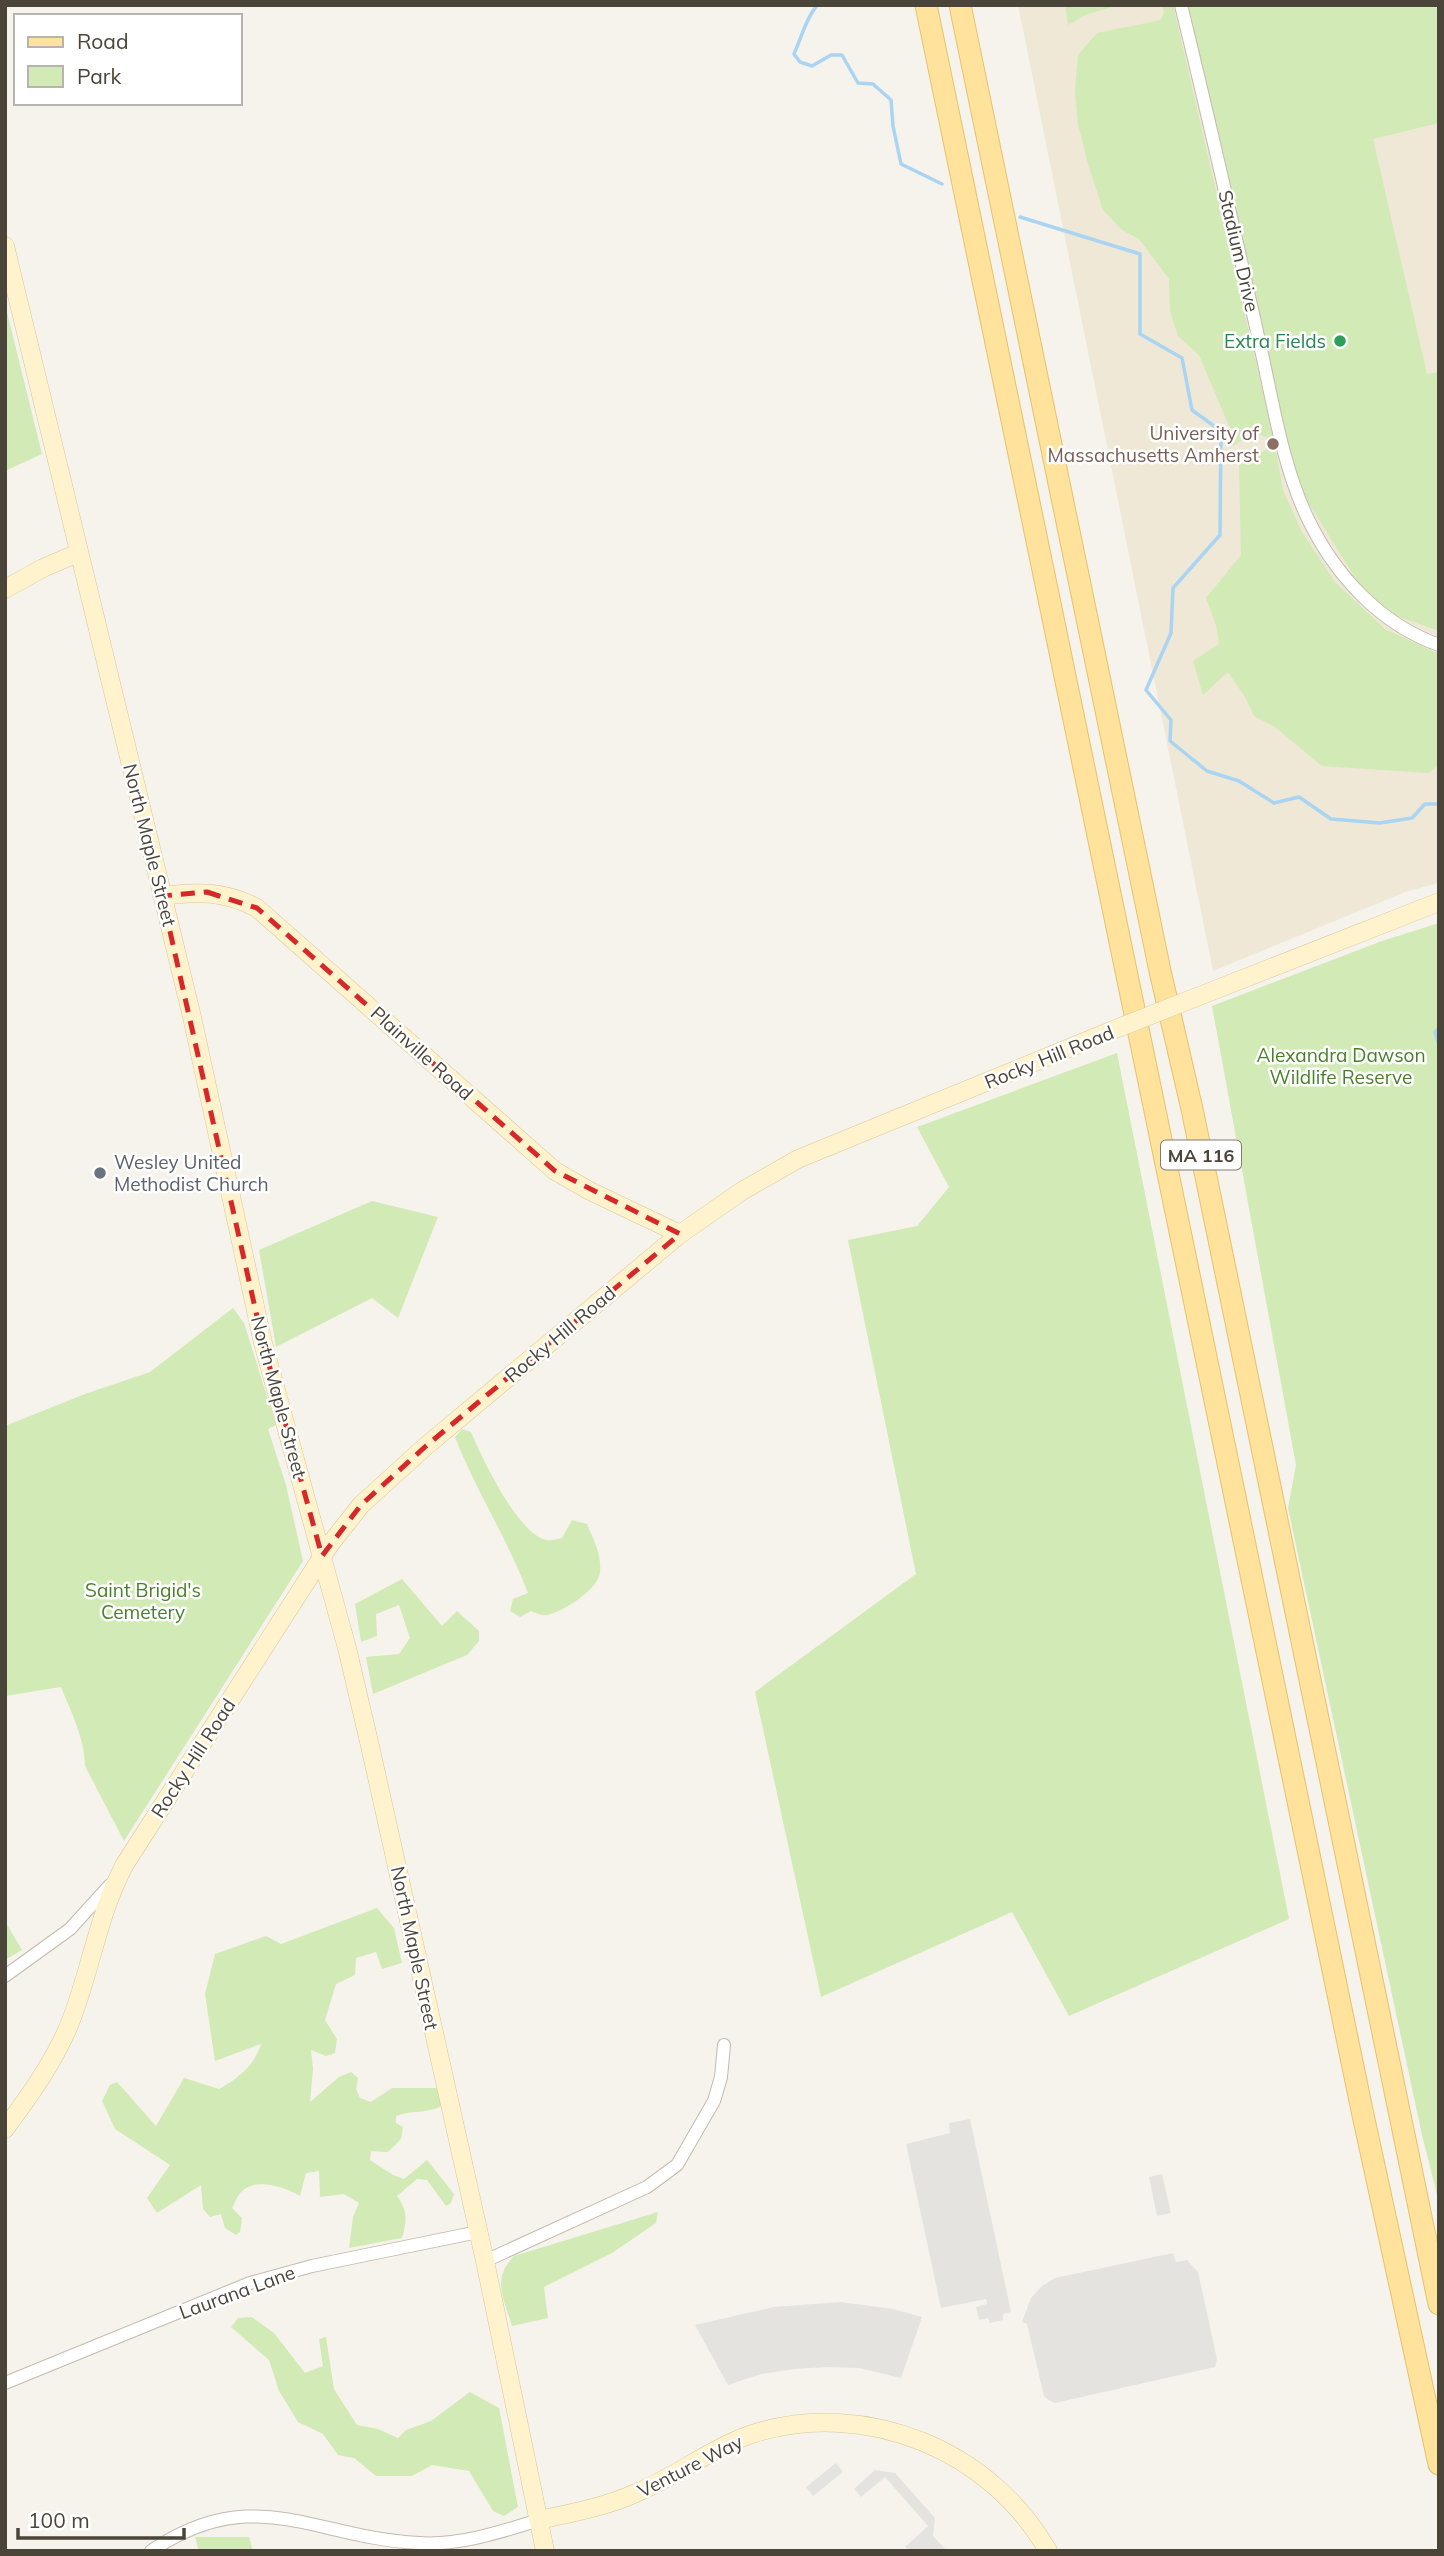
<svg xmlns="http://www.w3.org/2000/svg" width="1444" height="2556" font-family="Mulish,sans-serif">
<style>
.education{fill:#efe8d6}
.green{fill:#d2eab5}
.parking{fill:#e5e3e0}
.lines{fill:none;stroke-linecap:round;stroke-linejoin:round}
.stream{stroke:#a9d4f2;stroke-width:3.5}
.street-casing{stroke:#c2bbae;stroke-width:14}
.secondary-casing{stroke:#d6c79b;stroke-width:19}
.primary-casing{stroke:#e6c16a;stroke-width:23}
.street{stroke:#fff;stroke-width:12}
.secondary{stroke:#fff3cd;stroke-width:18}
.primary{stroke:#ffe39c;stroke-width:21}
.secondary-bridge-casing{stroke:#d6c79b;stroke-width:19;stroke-linecap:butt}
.secondary-bridge{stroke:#fff3cd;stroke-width:18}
.marked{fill:none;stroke:#d62828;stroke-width:5;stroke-dasharray:14 9;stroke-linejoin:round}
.leisure-dot{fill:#2e9e5b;stroke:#fff;stroke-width:2.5}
.education-dot{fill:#8d6e63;stroke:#fff;stroke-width:2.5}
.worship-dot{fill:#6b7280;stroke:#fff;stroke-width:2.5}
.labels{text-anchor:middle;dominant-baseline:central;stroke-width:5;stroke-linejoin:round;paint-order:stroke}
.shield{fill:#fff;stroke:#817c74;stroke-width:2}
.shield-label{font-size:18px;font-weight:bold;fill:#4b4439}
.street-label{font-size:19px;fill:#4b4439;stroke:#fff}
.leisure-label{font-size:19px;fill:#27864d;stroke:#fff;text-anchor:end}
.education-label{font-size:19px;fill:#785e54;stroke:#fff;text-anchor:end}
.park-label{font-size:19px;fill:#4a7f2a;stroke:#fff}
.worship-label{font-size:19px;fill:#5b616d;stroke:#fff;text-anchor:start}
</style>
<rect width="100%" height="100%" fill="#f6f3ec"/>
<!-- education -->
<path class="education" d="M1018,5H1439V883L1408,891L1213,971Z"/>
<!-- green -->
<path class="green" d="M1065,5H1119L1085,15L1068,25Z
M1162,5H1173L1274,440L1283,490L1302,532L1335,582L1385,629L1439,654V765L1428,773L1322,766L1275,727L1254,716L1245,697L1228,672L1203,695L1193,661L1219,644L1216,625L1206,598L1241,555L1239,464L1266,450L1269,441L1272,439L1254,433L1233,446L1232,433L1199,355L1178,336L1170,311L1169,279L1139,239L1122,230L1103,210L1088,164L1078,124L1075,92L1078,55L1097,33L1161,20L1164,12Z
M1181,5H1439V123L1373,139L1427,374L1439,372V631L1374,608L1293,478Z
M5,304L42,454L5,471Z
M1439,923V2203L1422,2135L1288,1508L1296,1465L1212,1006L1382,941Z
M1117,1053L1289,1919L1069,2016L1012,1912L821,1997L755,1692L916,1574L848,1240L917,1226L949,1187L917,1127Z
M372,1201L438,1217L398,1318L372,1298L276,1347L259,1250Z
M233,1308L244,1323L276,1425L268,1429L286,1485L303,1561L124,1841L85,1766C85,1739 71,1712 61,1687L5,1696V1426L85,1394L150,1372Z
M462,1429L471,1432C482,1458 518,1534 546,1540C551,1541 557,1539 562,1538L572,1520L587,1524C593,1538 602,1556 600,1572C599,1589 563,1612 547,1615C542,1616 536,1613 531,1611L520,1617L510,1611L513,1599L528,1593C508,1540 476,1491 455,1437Z
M402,1579L442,1626L457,1611L479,1631V1641L467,1655L373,1694L366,1657L399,1654L410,1638L399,1605L376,1614L377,1636L361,1642L355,1604Z
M377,1908L394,1928L402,1963L382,1969L376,1952L356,1958L355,1975L336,1984L325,2020L337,2039L335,2053L326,2056L311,2050L313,2069L310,2102L339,2077L351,2072L358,2078L356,2089L360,2098L371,2102L392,2088H438L442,2106C426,2114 411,2110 396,2116V2123L403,2127L401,2139L388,2152L371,2151L370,2160L393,2175L404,2179L427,2160L454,2194L451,2203L446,2206L427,2180L417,2179L397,2196C408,2211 407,2220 402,2238L349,2248L353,2217L359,2203L344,2194L320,2197L319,2171L306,2173L300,2196C285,2187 255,2177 241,2192C237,2196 235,2203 232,2208L242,2218L240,2232L236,2235L225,2228L221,2214L210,2217L203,2209L201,2185L157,2213L147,2198L170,2165L115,2129L102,2101L110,2085L117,2082L156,2126L184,2078L219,2089C237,2079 255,2065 261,2044L215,2061L205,1994L215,1954L266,1936L281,1944Z
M5,1921L22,1950L5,1960Z
M658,2212L656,2223L612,2253L544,2287L548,2318L512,2326C504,2298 491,2280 514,2256Z
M252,2317L274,2333L305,2373L323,2366L319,2339L326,2337L334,2389L357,2425L378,2429L398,2438L406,2430L431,2421L470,2392L499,2408L518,2507L504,2516L493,2511L469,2471L432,2465L412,2476H376L354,2458L338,2455L323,2434L298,2422L279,2391L269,2360L231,2327L238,2318Z
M249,2537L253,2551H199L195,2537Z"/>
<!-- parking -->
<path class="parking" d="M970,2119L1011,2312L1003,2314V2320L990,2323L988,2318L979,2320L976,2307L987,2304L986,2299L941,2308L906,2144L950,2133L949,2123Z
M1162,2174L1171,2213L1157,2216L1149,2177Z
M1173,2253L1176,2262L1187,2260L1198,2272L1217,2359L1215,2367L1055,2403L1048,2400L1044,2396L1027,2324L1022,2322L1031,2298L1042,2286L1055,2278Z
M840,2302L893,2309L922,2317L901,2378L859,2368L827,2367L795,2369L761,2374L728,2385L695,2325L774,2307Z
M836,2463L843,2472L813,2496L806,2487Z
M875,2470L895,2473L935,2518L933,2536L947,2551H909L905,2547L928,2526L885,2477L861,2497L854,2489Z"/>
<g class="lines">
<!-- stream -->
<path class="stream" d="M818,5C808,13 800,41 794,54L800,62L812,66L831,55H842L858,83L873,84L891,100L893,126L901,164L942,184
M1020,217L1140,254V334L1182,358L1192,410L1221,431L1220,535L1173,588L1171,633L1146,690L1171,720L1170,741L1207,771L1239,781L1274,803L1299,797L1331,819L1380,823L1412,818L1425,804H1439
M1439,1028L1435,1032L1439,1045"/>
<!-- street casing -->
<g class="street-casing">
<path id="street" d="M1181,5C1208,115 1233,225 1258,336C1272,396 1281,463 1308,519C1335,575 1380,624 1439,645
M5,1976L70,1929L110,1885
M485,2261L647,2187L677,2165L714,2101L721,2077L724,2045
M5,2383L250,2283L312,2266L478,2232
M151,2551C255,2481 313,2538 419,2543C459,2546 500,2532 539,2520"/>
</g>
<!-- secondary casing -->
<g class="secondary-casing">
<path id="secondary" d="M5,246L192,1017L263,1343L347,1648L370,1746L485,2261L545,2551
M5,589L43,568L78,553
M162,896C197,891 225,891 257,908L555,1171L590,1191L680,1234
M1179,1004L1439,902
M5,2129C30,2095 54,2062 70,2023C91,1970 98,1914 125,1864L331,1543L361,1505L426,1446L680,1234L742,1191L798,1159L1118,1028
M539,2520C571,2513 605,2507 636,2493C677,2476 712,2447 755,2433C866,2399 991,2450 1048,2551"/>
</g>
<!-- primary casing -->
<g class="primary-casing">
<path id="primary" d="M926,5L1363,2115L1439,2464
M960,5L1160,971L1192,1109L1439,2304"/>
</g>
<!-- street -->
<use href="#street" class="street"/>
<!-- secondary -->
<use href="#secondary" class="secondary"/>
<!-- primary -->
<use href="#primary" class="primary"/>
<!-- secondary-bridge casing -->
<g class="secondary-bridge-casing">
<path id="secondary-bridge" d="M1118,1028L1179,1004"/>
</g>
<!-- secondary-bridge -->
<use href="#secondary-bridge" class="secondary-bridge"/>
</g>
<!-- marked area -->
<path class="marked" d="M207,892L257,908L555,1171L680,1234L426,1446L361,1505L322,1556L263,1343L162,896Z"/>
<!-- markers -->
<circle class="leisure-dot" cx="1340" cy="341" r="7"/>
<circle class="education-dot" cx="1273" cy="444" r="7"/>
<circle class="worship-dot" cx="100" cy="1173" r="7"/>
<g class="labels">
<!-- shield labels -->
<rect class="shield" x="1161" y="1140.5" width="80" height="29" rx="5"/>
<g class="shield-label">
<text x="1201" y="1155">MA 116</text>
</g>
<!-- street labels -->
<g class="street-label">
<text transform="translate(1239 251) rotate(77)">Stadium Drive</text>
<text transform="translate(150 845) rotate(76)">North Maple Street</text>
<text transform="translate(422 1053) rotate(42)">Plainville Road</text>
<text transform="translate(1049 1057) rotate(-22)">Rocky Hill Road</text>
<text transform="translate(560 1334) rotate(-40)">Rocky Hill Road</text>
<text transform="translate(279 1397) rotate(75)">North Maple Street</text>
<text transform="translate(193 1758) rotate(-57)">Rocky Hill Road</text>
<text transform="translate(415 1948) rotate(78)">North Maple Street</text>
<text transform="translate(237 2292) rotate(-20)">Laurana Lane</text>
<text transform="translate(690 2466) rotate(-27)">Venture Way</text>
</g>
<!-- leisure labels -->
<g class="leisure-label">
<text x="1326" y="341">Extra Fields</text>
</g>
<!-- education labels -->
<g class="education-label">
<text x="1259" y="433">University of<tspan x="1259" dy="22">Massachusetts Amherst</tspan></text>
</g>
<!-- park labels -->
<g class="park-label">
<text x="1341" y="1055">Alexandra Dawson<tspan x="1341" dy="22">Wildlife Reserve</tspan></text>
<text x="143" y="1590">Saint Brigid's<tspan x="143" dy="22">Cemetery</tspan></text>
</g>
<!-- worship labels -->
<g class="worship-label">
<text x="114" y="1162">Wesley United<tspan x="114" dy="22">Methodist Church</tspan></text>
</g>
</g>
<!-- border -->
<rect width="1444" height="2556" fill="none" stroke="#4b4439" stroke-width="14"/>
<!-- legend -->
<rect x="14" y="14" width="228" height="91" fill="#ffffff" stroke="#b7b4b0" stroke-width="2"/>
<rect x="28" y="37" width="35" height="10" fill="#ffe39c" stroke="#b7b4b0" stroke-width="2"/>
<text x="77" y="49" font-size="21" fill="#4b4439">Road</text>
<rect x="28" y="66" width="35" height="21" fill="#d2eab5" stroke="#b7b4b0" stroke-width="2"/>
<text x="77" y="84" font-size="21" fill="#4b4439">Park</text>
<!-- scale -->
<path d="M18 2528v10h166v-10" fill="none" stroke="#4b4439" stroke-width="3.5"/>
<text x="28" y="2528" font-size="21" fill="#4b4439" stroke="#ffffff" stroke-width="5" paint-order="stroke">100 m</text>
</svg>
